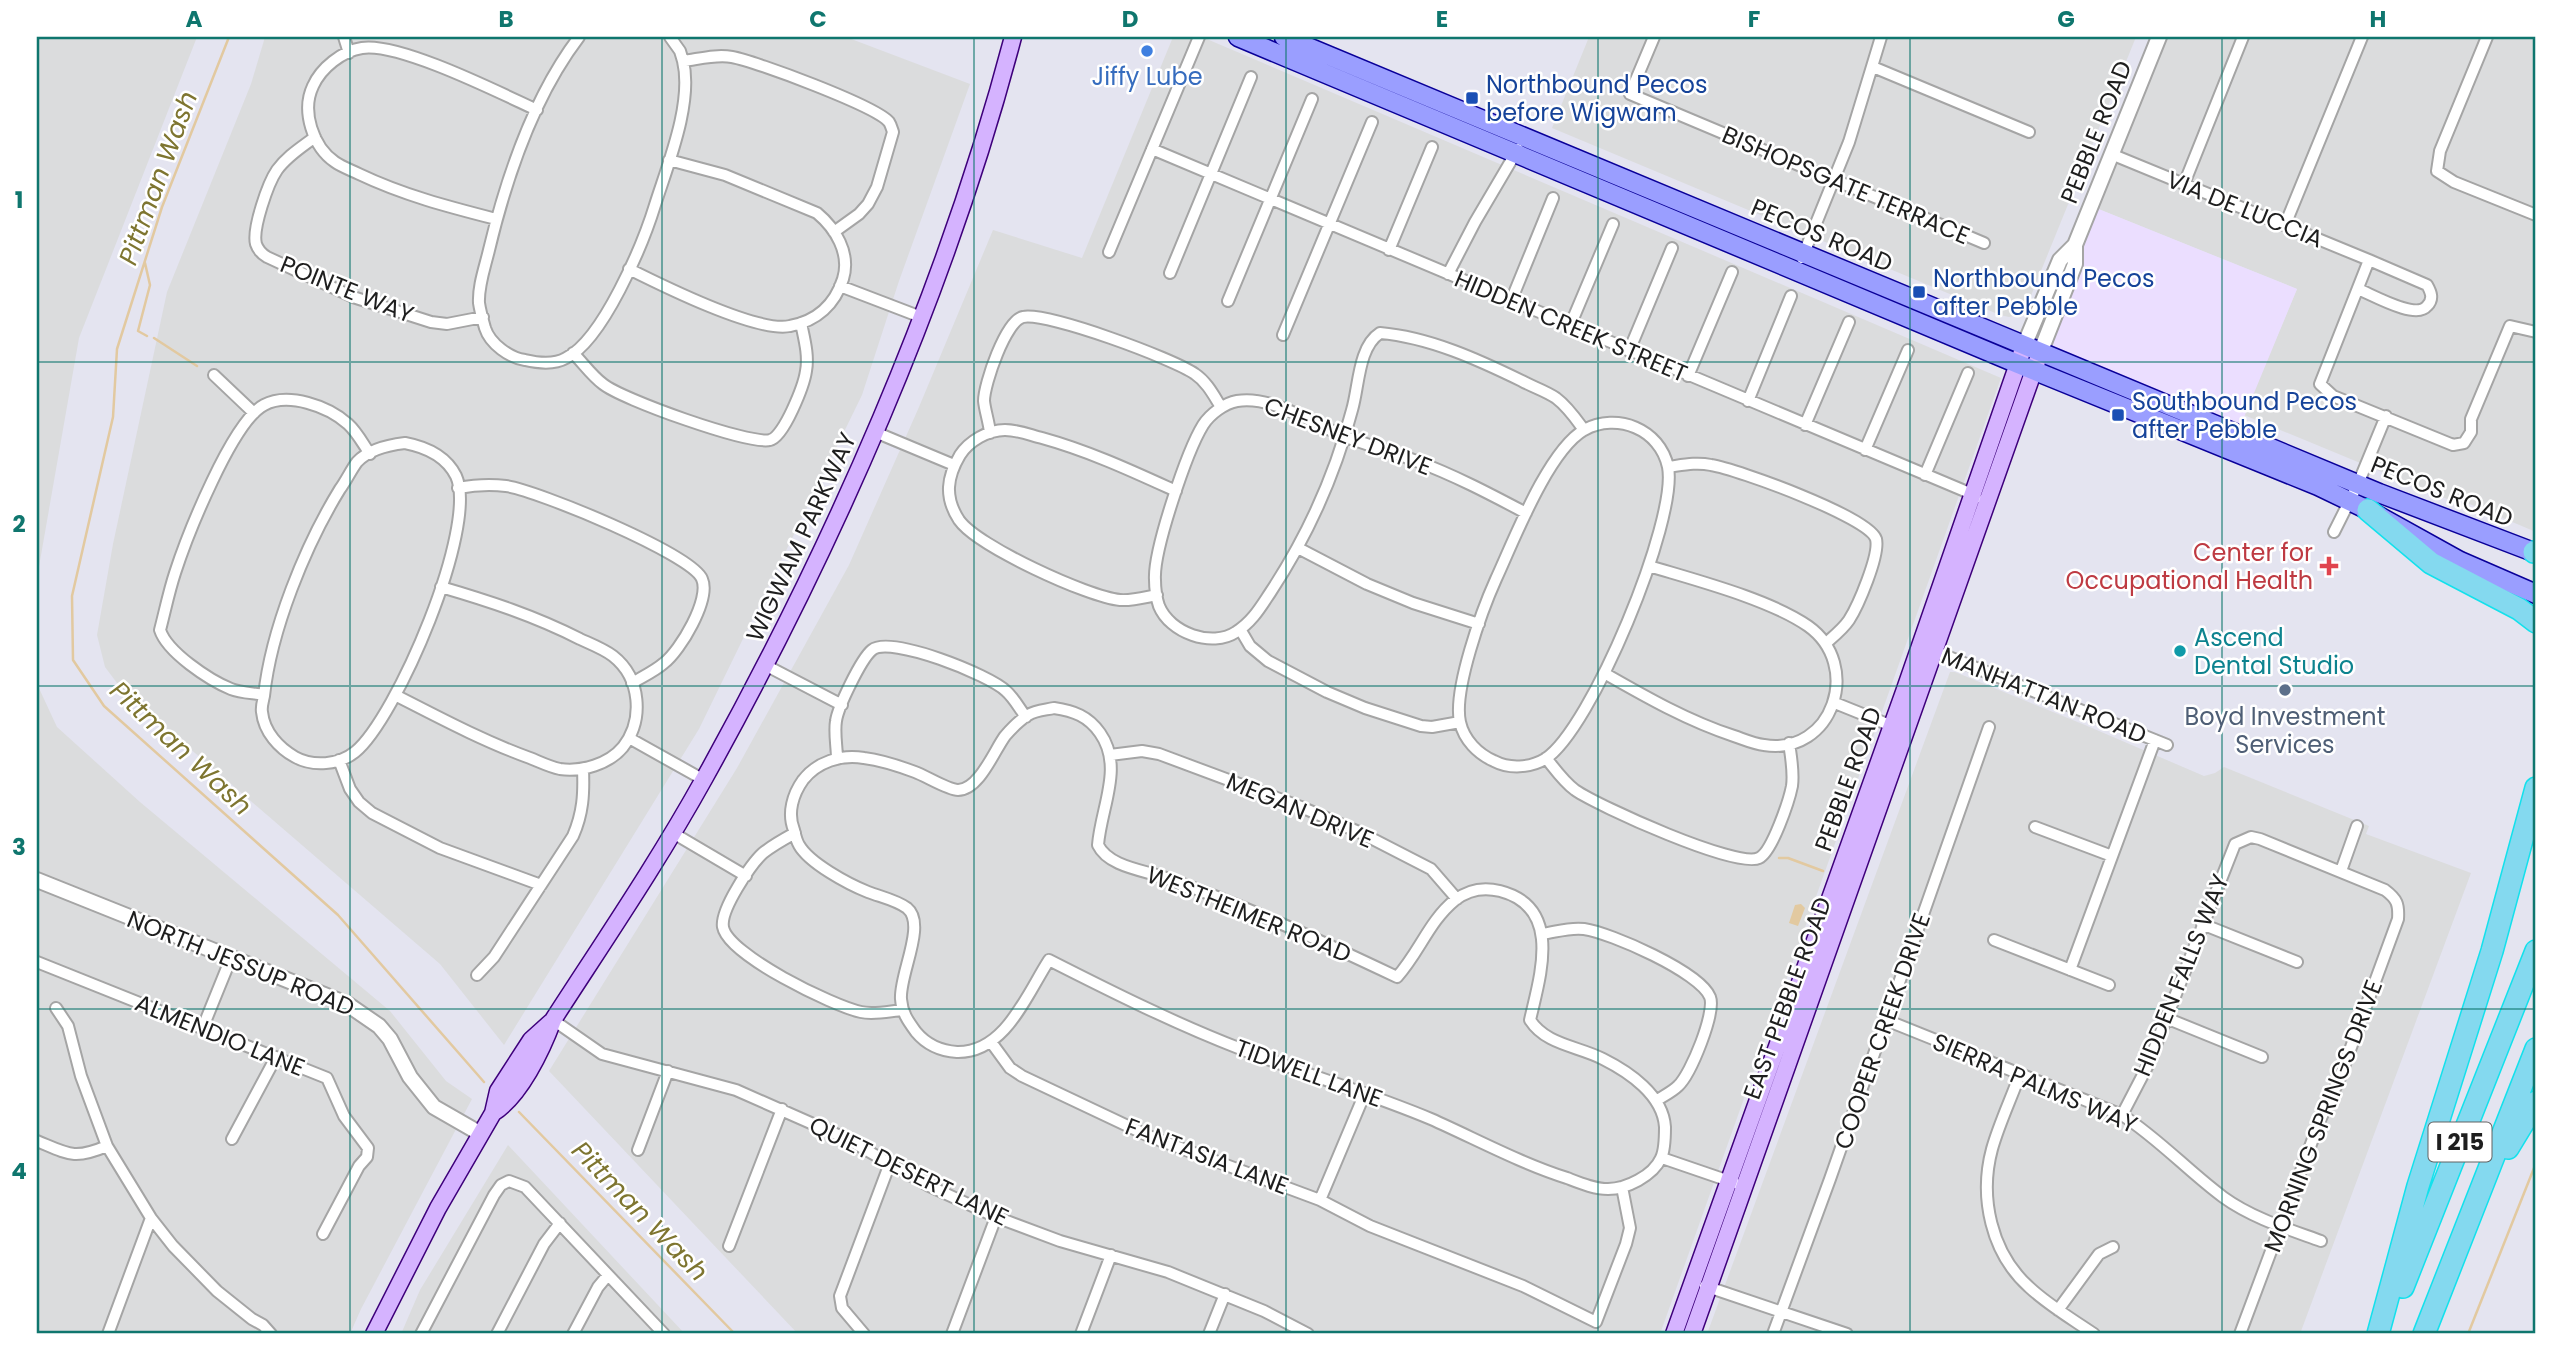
<svg xmlns="http://www.w3.org/2000/svg" width="2573" height="1371" font-family="Poppins,sans-serif">
<style>
.residential{fill:#dbdcdd}
.education{fill:#ebdeff}
.water{fill:#e2c9a0}
.lines{fill:none;stroke-linecap:round;stroke-linejoin:round}
.stream{stroke:#e2c9a0;stroke-width:2.5}
.minor-casing{stroke:#a5a5a5;stroke-width:14}
.tertiary-casing{stroke:#a5a5a5;stroke-width:18}
.secondary-casing{stroke:#3e007b;stroke-width:19}
.primary-casing{stroke:#0a0099;stroke-width:21}
.motorway-casing{stroke:#13e1ec;stroke-width:24}
.minor{stroke:#fff;stroke-width:10}
.tertiary{stroke:#fff;stroke-width:14}
.secondary{stroke:#d5b3ff;stroke-width:16}
.primary{stroke:#9a9eff;stroke-width:18}
.motorway{stroke:#84d9ef;stroke-width:21}
.grid{fill:none;stroke:#0f766e;stroke-width:2;stroke-opacity:0.55}
.shop-dot{fill:#3f7fe0;stroke:#fff;stroke-width:2.5}
.transit-dot{fill:#1a4fb4;stroke:#fff;stroke-width:2.5}
.health-dot{fill:#e0444e;stroke:#fff;stroke-width:2.5}
.culture-dot{fill:#0f9aa8;stroke:#fff;stroke-width:2.5}
.service-dot{fill:#5c6f8a;stroke:#fff;stroke-width:2.5}
.labels{text-anchor:middle;dominant-baseline:central;stroke-width:5;stroke-linejoin:round;paint-order:stroke}
.shield{fill:#fff;stroke:#626262;stroke-width:2}
.shield-label{font-size:23px;font-weight:bold;fill:#1e1e1e}
.shop-label{font-size:24px;fill:#366cbe;stroke:#fff}
.transit-label{font-size:24px;fill:#164399;stroke:#fff;text-anchor:start}
.street-label{font-size:24px;fill:#1e1e1e;stroke:#fff}
.health-label{font-size:24px;fill:#be3a42;stroke:#fff;text-anchor:end}
.culture-label{font-size:24px;fill:#0d838f;stroke:#fff;text-anchor:start}
.service-label{font-size:24px;fill:#4e5e75;stroke:#fff}
.water-label{font-size:26px;font-style:italic;fill:#7e7530;stroke:#fff}
.neatline{fill:none;stroke:#0f766e;stroke-width:2.5}
.grid-label{font-size:23px;text-anchor:middle;font-weight:bold;fill:#0f766e}
</style>
<rect width="100%" height="100%" fill="#e4e4f0"/>
<!-- residential -->
<path class="residential" d="M37,37H197L79,338L37,578Z
M265,37H846L970,84L899,281L862,395L699,729L504,1045L440,964L123,691L105,667L97,635L113,544L167,292L251,84Z
M1173,37H1202L2001,378L1660,1334H798L549,1071L737,768L849,565L919,407L993,230L1082,258Z
M1589,37H2136L2030,298L2024,309L2018,315L2009,317L2000,315L1552,128Z
M2167,37H2536V532L2453,497L2452,501L2244,415L2297,289L2091,206L2111,154Z
M1950,672H1955L2085,725L2204,776L2215,773L2224,767L2369,826L2366,834L2471,873L2300,1334H1707Z
M37,684L57,727L140,802L390,1011L446,1081L472,1099L361,1309L350,1334H37Z
M508,1145L685,1334H401L420,1290Z"/>
<!-- education -->
<path class="education" d="M2091,206L2297,289L2235,439L2029,357Z"/>
<!-- water -->
<path class="water" d="M1801,904L1805,908L1798,926L1789,923L1795,905Z"/>
<g class="lines">
<!-- stream -->
<path class="stream" d="M229,37L162,207L117,349L113,417L72,596L73,660L104,706L338,915L484,1082
M145,263L150,285L138,331L147,336
M154,338L197,366
M1779,858H1788L1823,871
M519,1112L735,1334
M2468,1334L2536,1163"/>
<!-- minor casing -->
<g class="minor-casing">
<path id="minor" d="M344,37L349,53
M579,37C534,96 506,179 489,250C485,267 478,286 479,303C480,310 483,321 485,328C490,344 510,358 525,360C538,363 554,365 566,358C603,340 643,244 655,205C668,164 693,103 683,61
M670,37L680,51L683,61C699,59 716,54 732,57C755,61 876,106 889,122C891,125 892,129 893,132L877,187L868,204L859,214L834,232
M1654,37L1630,94L1984,243
M2487,37L2440,151L2437,171L2454,182L2536,215
M1873,67L2029,132
M315,137C302,147 287,156 277,170C268,183 252,229 256,244C258,250 262,254 267,257L353,297L431,322L447,324L483,317
M1152,149L1972,494L1976,498
M2111,154L2369,260L2320,384L2333,396L2453,445L2464,443L2471,432V419L2510,326L2536,332
M2184,184L2243,37
M496,219C449,207 403,195 359,174C351,170 342,167 335,162C313,147 301,111 313,86C321,68 342,51 362,48C399,42 500,93 537,110
M2285,225L2362,37
M1389,250L1432,147
M1109,252L1199,37
M1802,258L1849,142L1881,37
M629,269C661,285 757,333 790,326C817,321 835,304 843,279C851,253 835,228 817,213L725,175L669,160
M1170,273L1251,77
M1448,274L1475,222L1518,149
M840,286L921,317
M2358,289C2373,295 2416,320 2427,306C2434,299 2431,292 2427,285L2369,260
M1228,301L1312,99
M1511,301L1553,198
M1570,326L1613,224
M1283,335L1372,122
M1629,351L1672,248
M573,353C583,363 592,376 603,384C621,399 749,445 770,440C784,437 804,385 806,371C809,355 804,338 801,323
M214,375L254,413
M1688,376L1732,272
M1748,401L1791,296
M1805,425L1849,322
M1584,430C1548,451 1514,540 1496,579C1482,610 1453,690 1460,722C1464,740 1478,754 1494,761C1509,769 1530,768 1545,759C1591,730 1678,520 1668,467
M875,432L954,465
M990,433C989,422 985,411 984,401C984,384 1006,320 1023,317C1048,312 1174,359 1195,374C1207,382 1214,396 1221,407
M405,443C426,447 446,456 456,476C479,526 396,719 355,752C339,765 313,767 295,757C279,748 264,732 262,712C261,707 263,701 264,696C271,630 305,546 340,489C346,481 351,470 357,462C369,449 388,445 405,443Z
M1865,450L1908,350
M1925,475L1968,373
M458,488C474,485 490,484 506,486C536,490 692,554 702,579C711,599 680,651 664,663C655,671 642,677 632,683
M1526,513C1490,494 1454,475 1416,461C1391,451 1366,445 1341,435C1311,422 1270,395 1237,401C1225,403 1210,414 1203,425C1187,451 1153,551 1155,580C1155,588 1157,600 1159,606C1170,633 1212,648 1236,632C1252,622 1260,608 1270,593C1307,537 1335,475 1352,410C1359,387 1358,347 1380,333C1429,337 1479,360 1522,381C1533,387 1546,391 1556,398C1568,407 1576,419 1584,430C1617,412 1660,429 1668,467C1683,465 1696,462 1711,465C1737,469 1869,517 1876,539C1880,555 1858,606 1849,620C1843,629 1834,636 1826,643
M2334,532L2358,484L2386,416
M1298,548L1367,584L1413,603L1479,624
M1157,595C1146,597 1132,601 1120,600C1088,597 977,546 959,520C944,497 947,477 960,455C969,441 988,430 1005,430C1018,430 1030,435 1042,438C1089,451 1132,471 1176,491
M1240,629L1250,646L1268,661L1327,692L1365,708L1421,726L1432,727L1460,722
M1929,649L2167,745
M765,665L842,705
M1604,673C1646,697 1688,721 1734,736C1743,739 1754,744 1764,745C1833,756 1863,665 1808,626C1769,599 1695,580 1649,566
M264,695C254,693 241,693 231,689C209,680 167,652 160,630C165,611 169,591 175,573C187,536 232,422 264,405C288,392 328,406 348,424C357,432 363,444 370,454
M395,695C440,718 483,741 530,758C540,762 550,767 560,769C582,772 609,764 623,747C644,720 641,678 613,656C604,649 591,644 580,639C535,616 489,601 441,587
M1835,703L1897,728
M1054,708C1074,711 1088,716 1100,733C1124,767 1101,807 1098,845C1108,866 1142,870 1163,877C1244,905 1321,941 1397,977C1419,953 1429,921 1455,900C1468,890 1484,887 1500,891C1563,907 1540,976 1530,1020C1546,1045 1578,1046 1603,1059C1629,1072 1663,1095 1665,1127C1665,1136 1665,1150 1661,1158C1653,1176 1626,1189 1608,1189C1594,1189 1580,1183 1567,1178C1520,1163 1476,1139 1431,1119C1369,1093 1304,1074 1241,1049C1176,1024 1112,992 1049,960C1027,994 1005,1053 957,1052C941,1051 926,1044 916,1032C908,1021 902,1013 901,999C899,975 927,924 907,908C896,900 881,897 868,892C848,884 809,863 799,845C796,840 795,834 794,830C787,813 793,794 803,780C817,762 841,754 864,758C880,760 899,766 915,772C926,776 948,790 958,790C979,790 994,751 1005,736C1011,729 1020,720 1028,715C1036,710 1045,710 1054,708Z
M629,738L704,780
M1110,755L1142,751L1159,754L1301,807L1361,833L1431,869L1457,899
M1546,758C1555,769 1563,781 1575,790C1598,806 1737,869 1759,858C1772,852 1789,801 1792,786C1794,772 1791,757 1789,743
M837,759C837,747 834,733 836,721C838,707 861,659 872,650C890,635 990,675 1006,691C1014,698 1019,708 1026,717
M339,760L350,789L359,802L372,813L440,848L541,885
M2035,827L2112,856
M673,833L746,876
M795,833C784,839 773,845 763,853C751,864 720,910 723,927C728,955 833,1006 861,1012C874,1015 890,1011 903,1010
M2341,871L2357,826
M2202,924L2297,962
M1542,934C1556,932 1570,927 1584,929C1611,933 1700,972 1710,997C1716,1012 1691,1074 1678,1086C1672,1092 1663,1096 1656,1101
M1994,940L2109,985
M37,962L327,1078L344,1116L368,1148L367,1157L359,1166L323,1234
M2070,970L2155,740
M477,975L494,957L573,836C583,813 584,794 583,769
M56,1008L68,1026L81,1076L107,1146L151,1218L173,1246L217,1291L252,1319L263,1325L271,1334
M2166,1018L2262,1057
M553,1020L602,1054L736,1090L847,1139L929,1186L996,1217L1060,1241L1168,1272L1264,1311L1308,1334
M1886,1020L2122,1115C2159,1139 2188,1171 2223,1197C2252,1218 2288,1229 2321,1241
M203,1027L231,958
M991,1042L1010,1068L1022,1076L1151,1137L1320,1200L1370,1226L1523,1286L1596,1322L1626,1244L1630,1228L1622,1187
M2020,1074C2011,1099 1999,1124 1992,1149C1979,1197 1991,1253 2029,1287C2048,1305 2072,1319 2094,1334
M2122,1115L2148,1065L2235,844L2251,837L2260,839L2385,890C2397,899 2399,904 2398,919L2339,1080L2320,1120L2240,1334
M232,1139L276,1057
M37,1141C68,1154 74,1160 107,1146
M638,1150L668,1071
M1662,1158L1735,1183
M1320,1200L1365,1093
M729,1246L782,1109
M1705,1286L1847,1334
M2058,1310L2099,1254L2113,1247
M108,1334L151,1218
M421,1334L494,1195L501,1185L509,1181L525,1187L664,1334
M497,1334L544,1244L560,1223
M573,1334L598,1287L608,1275
M864,1334L842,1308L840,1296L890,1163
M952,1334L996,1217
M1081,1334L1111,1255
M1209,1334L1225,1294
M1773,1334L1830,1179L1989,727"/>
</g>
<!-- tertiary casing -->
<g class="tertiary-casing">
<path id="tertiary" d="M2024,346L2060,260L2075,245
M2040,353L2075,264V245L2159,37
M37,880L347,1004L379,1026L390,1039L410,1077L434,1107L481,1134"/>
</g>
<!-- secondary casing -->
<g class="secondary-casing">
<path id="secondary" d="M493,1113C520,1096 542,1050 553,1020C604,941 658,862 704,779C832,549 946,292 1013,37
M374,1334L438,1208L493,1113L498,1091L531,1040L551,1022
M1674,1334L1904,692L2022,352
M1692,1334L2040,353"/>
</g>
<!-- primary casing -->
<g class="primary-casing">
<path id="primary" d="M1238,37L2018,364L2318,486L2368,510L2460,561L2536,594
M1284,37L2379,493L2536,553"/>
</g>
<!-- motorway casing -->
<g class="motorway-casing">
<path id="motorway" d="M2368,510L2431,563L2519,609L2536,622
M2534,552H2536
M2508,1148L2536,1102
M2403,1287L2536,951
M2378,1334L2418,1186L2492,951L2536,788
M2424,1334L2536,1049"/>
</g>
<!-- minor -->
<use href="#minor" class="minor"/>
<!-- tertiary -->
<use href="#tertiary" class="tertiary"/>
<!-- secondary -->
<use href="#secondary" class="secondary"/>
<!-- primary -->
<use href="#primary" class="primary"/>
<!-- motorway -->
<use href="#motorway" class="motorway"/>
</g>
<!-- grid -->
<path class="grid" d="M350,37V1334M662,37V1334M974,37V1334M1286,37V1334M1598,37V1334M1910,37V1334M2222,37V1334M37,362H2536M37,686H2536M37,1009H2536"/>
<!-- markers -->
<circle class="shop-dot" cx="1147" cy="51" r="7"/>
<g class="transit-dot">
<rect x="1465" y="91" width="14" height="14" rx="3.5"/>
<rect x="1912" y="285" width="14" height="14" rx="3.5"/>
<rect x="2111" y="408" width="14" height="14" rx="3.5"/>
</g>
<path class="health-dot" d="M2325.5 555.5h7v7h7v7h-7v7h-7v-7h-7v-7h7z"/>
<circle class="culture-dot" cx="2180" cy="651" r="7"/>
<circle class="service-dot" cx="2285" cy="690" r="7"/>
<g class="labels">
<!-- shield labels -->
<rect class="shield" x="2428.5" y="1122.5" width="63" height="39" rx="5"/>
<g class="shield-label">
<text x="2460" y="1142">I 215</text>
</g>
<!-- shop labels -->
<g class="shop-label">
<text x="1147" y="76">Jiffy Lube</text>
</g>
<!-- transit labels -->
<g class="transit-label">
<text x="1486" y="84">Northbound Pecos<tspan x="1486" dy="28">before Wigwam</tspan></text>
<text x="1933" y="278">Northbound Pecos<tspan x="1933" dy="28">after Pebble</tspan></text>
<text x="2132" y="401">Southbound Pecos<tspan x="2132" dy="28">after Pebble</tspan></text>
</g>
<!-- street labels -->
<g class="street-label">
<text transform="translate(2096 132) rotate(-68)">PEBBLE ROAD</text>
<text transform="translate(1846 185) rotate(23)">BISHOPSGATE TERRACE</text>
<text transform="translate(2245 209) rotate(22)">VIA DE LUCCIA</text>
<text transform="translate(1822 235) rotate(23)">PECOS ROAD</text>
<text transform="translate(347 289) rotate(22)">POINTE WAY</text>
<text transform="translate(1571 326) rotate(23)">HIDDEN CREEK STREET</text>
<text transform="translate(1348 436) rotate(21)">CHESNEY DRIVE</text>
<text transform="translate(2442 491) rotate(22)">PECOS ROAD</text>
<text transform="translate(801 537) rotate(-65)">WIGWAM PARKWAY</text>
<text transform="translate(2044 695) rotate(22)">MANHATTAN ROAD</text>
<text transform="translate(1848 779) rotate(-70)">PEBBLE ROAD</text>
<text transform="translate(1300 810) rotate(23)">MEGAN DRIVE</text>
<text transform="translate(1249 914) rotate(22)">WESTHEIMER ROAD</text>
<text transform="translate(241 963) rotate(22)">NORTH JESSUP ROAD</text>
<text transform="translate(2181 975) rotate(-68)">HIDDEN FALLS WAY</text>
<text transform="translate(1787 998) rotate(-70)">EAST PEBBLE ROAD</text>
<text transform="translate(1882 1031) rotate(-71)">COOPER CREEK DRIVE</text>
<text transform="translate(220 1035) rotate(22)">ALMENDIO LANE</text>
<text transform="translate(1309 1073) rotate(20)">TIDWELL LANE</text>
<text transform="translate(2035 1083) rotate(23)">SIERRA PALMS WAY</text>
<text transform="translate(2323 1116) rotate(-69)">MORNING SPRINGS DRIVE</text>
<text transform="translate(1207 1156) rotate(21)">FANTASIA LANE</text>
<text transform="translate(909 1171) rotate(26)">QUIET DESERT LANE</text>
</g>
<!-- health labels -->
<g class="health-label">
<text x="2313" y="552">Center for<tspan x="2313" dy="28">Occupational Health</tspan></text>
</g>
<!-- culture labels -->
<g class="culture-label">
<text x="2194" y="637">Ascend<tspan x="2194" dy="28">Dental Studio</tspan></text>
</g>
<!-- service labels -->
<g class="service-label">
<text x="2285" y="716">Boyd Investment<tspan x="2285" dy="28">Services</tspan></text>
</g>
<!-- water labels -->
<g class="water-label">
<text transform="translate(158 178) rotate(-70)">Pittman Wash</text>
<text transform="translate(181 748) rotate(43)">Pittman Wash</text>
<text transform="translate(640 1211) rotate(46)">Pittman Wash</text>
</g>
</g>
<!-- border -->
<rect width="2573" height="1371" fill="none" stroke="#ffffff" stroke-width="77"/>
<rect x="38" y="38" width="2496" height="1294" class="neatline"/>
<g class="grid-label">
<text x="194" y="27">A</text>
<text x="506" y="27">B</text>
<text x="818" y="27">C</text>
<text x="1130" y="27">D</text>
<text x="1442" y="27">E</text>
<text x="1754" y="27">F</text>
<text x="2066" y="27">G</text>
<text x="2378" y="27">H</text>
<text x="19" y="208">1</text>
<text x="19" y="532">2</text>
<text x="19" y="855">3</text>
<text x="19" y="1179">4</text>
</g>
</svg>
